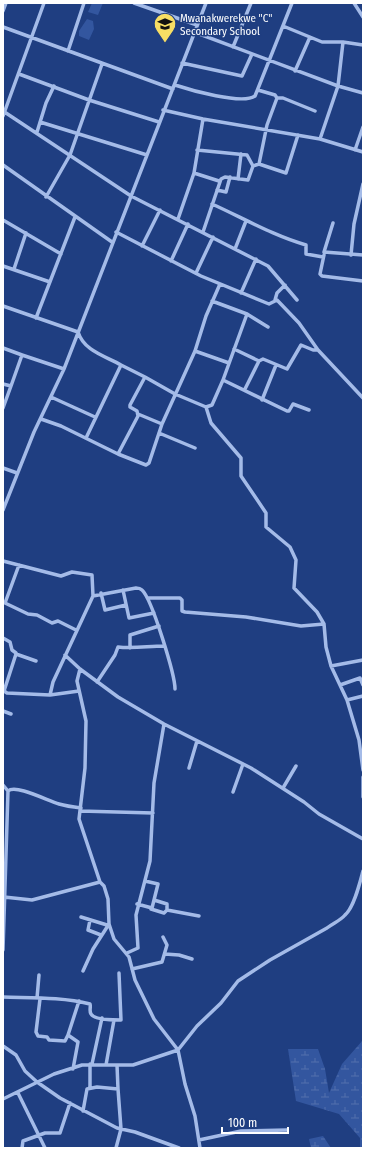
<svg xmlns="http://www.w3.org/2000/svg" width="366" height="1151" font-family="'Fira Sans Condensed',sans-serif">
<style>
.wetland{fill:url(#wetland-marsh)}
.park{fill:#33569f}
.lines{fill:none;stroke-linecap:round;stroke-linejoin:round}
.street{stroke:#a4bbe8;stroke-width:3.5}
.labels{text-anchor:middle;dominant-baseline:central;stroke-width:3;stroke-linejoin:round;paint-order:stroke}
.poi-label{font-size:11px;fill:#fff;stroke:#1f3e81;text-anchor:start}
</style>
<defs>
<pattern id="wetland-marsh" width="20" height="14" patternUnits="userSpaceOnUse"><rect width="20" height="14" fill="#33569f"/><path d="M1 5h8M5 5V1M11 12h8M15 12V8" fill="none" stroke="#526fad"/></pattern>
</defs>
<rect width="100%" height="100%" fill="#1f3e81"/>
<!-- wetland -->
<path class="wetland" d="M363,1040V1148H360V1138L339,1114L296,1101L288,1049H318L325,1069L329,1093L342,1064Z
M323,1136L331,1148H311L309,1139Z"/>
<!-- park -->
<path class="park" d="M92,3H103L98,15L88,12Z
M87,19L93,21L94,29L89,40L79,36V31Z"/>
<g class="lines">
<!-- street -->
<path class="street" d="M134,3L197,25
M354,3L363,17
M3,11L6,3
M283,26L322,42H343L363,45
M3,27L173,89
M194,32L338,86L363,93
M233,47L251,3
M68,51L84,3
M182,63L242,76L252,54
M295,71L310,37
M19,74L89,100L159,122
M175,85C190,90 242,105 255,96L292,3
M277,98H283L315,111
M163,110L203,119L320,139L363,152
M3,111L131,196L268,266L297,300
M3,116L44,3
M40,122L147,155
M37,132L46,103L54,86
M320,139L338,86L343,42
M197,150L247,155L253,166
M355,150L363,127
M259,164L286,173L298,135
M3,165L112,242
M194,173L219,181
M238,179L241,154
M217,190L226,192L230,177
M46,197L70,155L102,64
M212,204C243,218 274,236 306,245V254L323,257
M178,219L194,173L203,119
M3,220L61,254
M333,223L324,252L363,255
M116,232L201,276L269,304L277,300L299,323L318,350L363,398
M203,232L221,179L225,177L248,180L253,166L259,164L267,125L277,98L275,95L258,90
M142,246L160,210
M235,249L246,221
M324,255L320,274L322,276L363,281
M351,255L354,224L363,184
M171,261L188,224
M3,266L50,282
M14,269L26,233
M196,273L213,237
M241,293L256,259
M275,300L277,293L285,285
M212,301L247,314L223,380
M3,306L78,332
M247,314L268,327
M36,318L75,217
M78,332C84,351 105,356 121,365
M3,348L22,355
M234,349L259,361
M195,351L229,363
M3,384L11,386L22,355L64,369
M245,389L259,361L263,359L287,369L301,345L313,350H318
M51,397L95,417
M262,400L276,365
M206,407L211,423L241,458V476L266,513V527L290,547L296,560L294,588L317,612L324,624L326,647L331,666L347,700L359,740L363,770
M3,408L11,386
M138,414L162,424
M41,419L61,426L118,454L146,465L149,463L162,424L195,351L206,316L220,284
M159,433L195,448
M86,438L121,365L145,377
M118,454L138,416L137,411L130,407V405L145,377L175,394L206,407L212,405L223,380L287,411H289L293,404L309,410
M3,468L17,473
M3,510L34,432L64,369L206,3
M3,561L61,576L72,572L92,575L93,596L53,682L50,695L79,691
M123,590L129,618L154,613
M101,593L105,610L126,605
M93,596L136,588C139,588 140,588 142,590C152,599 175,675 175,689
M148,598H180L182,600V611L185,612L246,617L301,626L324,624
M3,602L5,603L19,565
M5,603L28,614L37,615L52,623L58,621L76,630
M3,638L10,642L12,650L16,653
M130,648V635L159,626
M65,655L80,669L118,697L164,724L251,768L304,802L319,814L363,839
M36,661L16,654L4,691L7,693L50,695
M331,666L363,660
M80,669L77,681L86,721L85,768L79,819L100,882L104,886L108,899L109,924L114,939L129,957L135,980L154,1019L178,1050L185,1084L195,1116L200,1148
M97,682L115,655L118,647C133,649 149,646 164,646
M340,685L360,678L363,685
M347,700L363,696
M3,711L11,714
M189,768L197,741
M363,777V797
M3,785L8,791L3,950
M283,788L296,766
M8,791C16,784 48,801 59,804C66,806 73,807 81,808
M233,792L243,764
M80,811L153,813
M4,897L32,900L100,882
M154,900L167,904V910
M137,904L152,908L158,884L145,881
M151,909L164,913L167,910L199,916
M81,917L107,925
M90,920L88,930L101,935
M127,953L138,948L136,915L150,861L154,783L164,724
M165,954L179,955L192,959
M132,969L162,962L167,945L163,937
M83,971L93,949L109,924
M3,997C32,998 62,997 90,1004C91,1007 89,1011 91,1014C94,1020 115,1020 121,1020L119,973
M37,998L39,975
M40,999L36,1032L38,1036L47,1037L49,1040L65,1041L68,1035
M3,1046L16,1055L25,1071L37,1082L60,1098L117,1128L135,1132L179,1148
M92,1064L102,1018
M106,1065L114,1020
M117,1065L118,1089
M73,1069L78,1042L68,1035L79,1001
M90,1088V1064
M18,1093L45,1148
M3,1099L54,1074L82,1065H133L178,1050L197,1026L221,1003L238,981L270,960L327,928C333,923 340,921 345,915C354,908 360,882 363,871
M83,1111L87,1089L97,1087L118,1089L121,1129L116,1148
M199,1140L241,1131L287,1130
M22,1148L23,1141L45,1133H60L70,1103"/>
</g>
<!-- icons -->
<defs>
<g id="school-pin" transform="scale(1.15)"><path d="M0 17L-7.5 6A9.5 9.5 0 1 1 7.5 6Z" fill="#f7de64" stroke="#1f3e81"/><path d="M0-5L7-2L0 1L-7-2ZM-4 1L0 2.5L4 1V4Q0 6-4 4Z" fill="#111"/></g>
</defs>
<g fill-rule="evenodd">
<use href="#school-pin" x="165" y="24"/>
</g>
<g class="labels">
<!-- poi labels -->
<g class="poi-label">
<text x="180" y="18">Mwanakwerekwe "C"<tspan x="180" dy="13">Secondary School</tspan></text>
</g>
</g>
<!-- border -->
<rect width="366" height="1151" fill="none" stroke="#ffffff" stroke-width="8"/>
<!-- scale -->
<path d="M222 1127v6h66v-6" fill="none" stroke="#ffffff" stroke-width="2"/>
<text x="228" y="1127" font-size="12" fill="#ffffff" stroke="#1f3e81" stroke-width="3" paint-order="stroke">100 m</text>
</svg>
